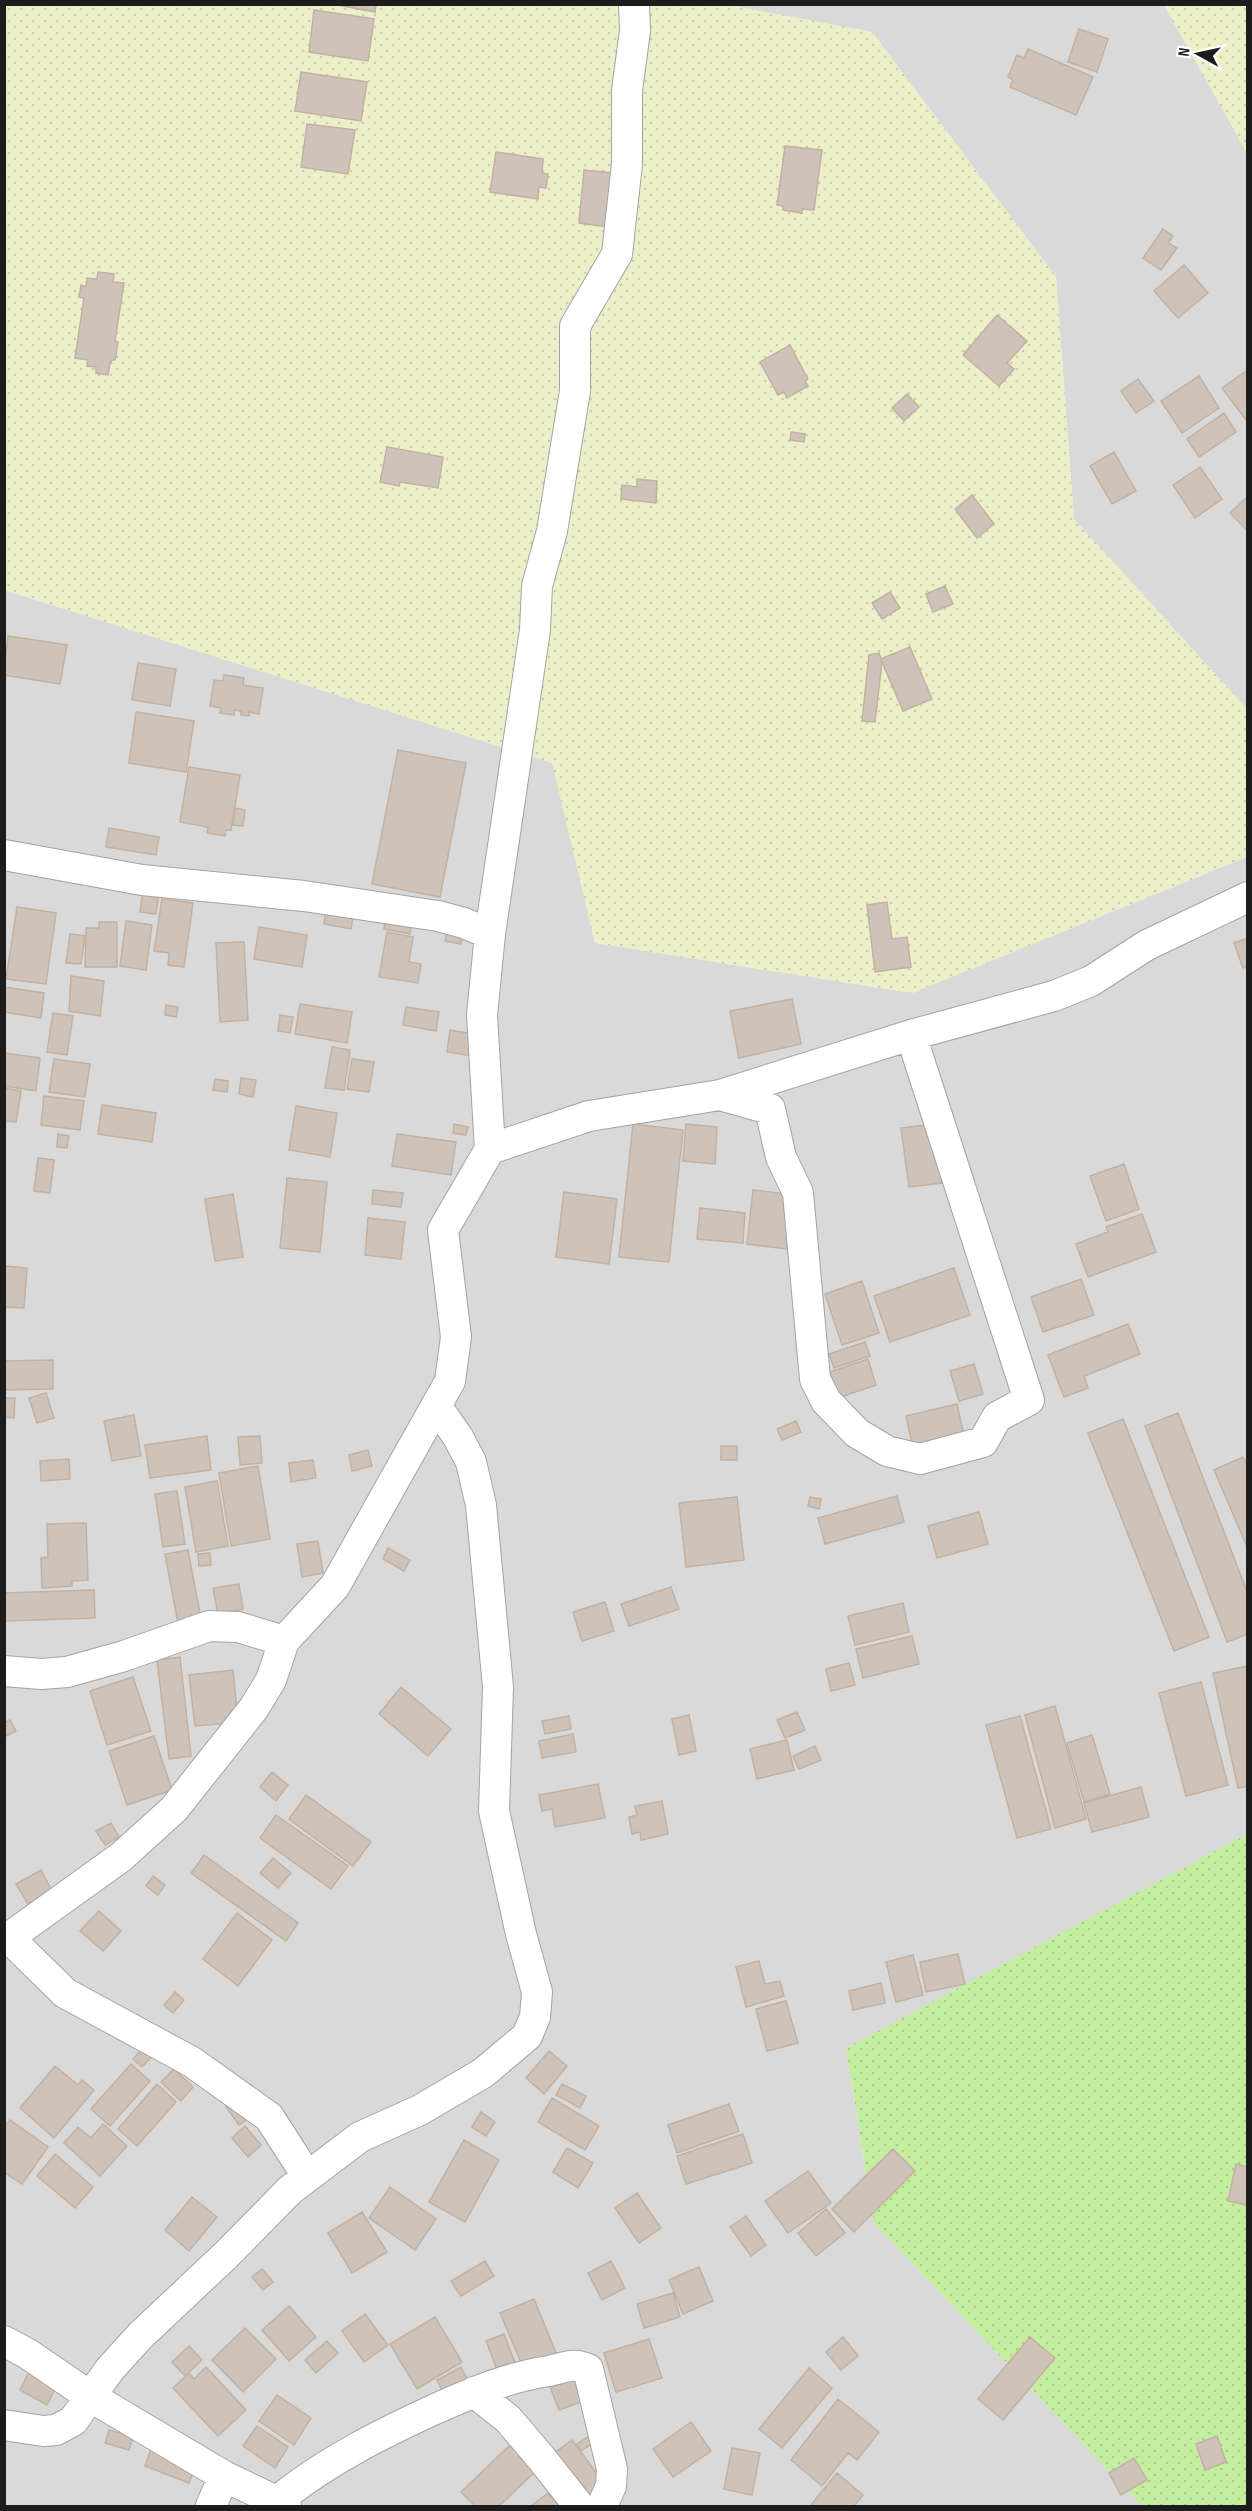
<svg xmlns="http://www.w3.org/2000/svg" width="1252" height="2511" font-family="'Sofia Sans Condensed',sans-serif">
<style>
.residential{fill:#dad9d9}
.farmland{fill:url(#farmland-dots)}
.grass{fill:url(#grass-dots)}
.building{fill:#cfc3b9;stroke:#c2b0a1;stroke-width:1.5}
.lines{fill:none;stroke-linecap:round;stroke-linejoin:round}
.minor-casing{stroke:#a3a3a3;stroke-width:32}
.minor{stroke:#fff;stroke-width:30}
</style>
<defs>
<pattern id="farmland-dots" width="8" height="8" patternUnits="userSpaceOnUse" patternTransform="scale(1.5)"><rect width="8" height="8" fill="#ecf0c9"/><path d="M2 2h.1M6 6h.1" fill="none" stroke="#cacdac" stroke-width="1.8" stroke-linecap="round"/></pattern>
<pattern id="grass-dots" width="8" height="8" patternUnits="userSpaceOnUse" patternTransform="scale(1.5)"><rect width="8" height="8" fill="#c5efa0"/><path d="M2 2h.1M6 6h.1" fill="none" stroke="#a9cc89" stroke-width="1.8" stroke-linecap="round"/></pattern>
</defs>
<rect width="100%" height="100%" fill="#efeae0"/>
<!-- residential -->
<path class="residential" d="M724,5H1164L1247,153V709L1074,519L1056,277L872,32Z
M4,590L553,763L595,943L912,993L1247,857V1834L846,2049L874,2223L1142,2506H5Z"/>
<!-- farmland -->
<path class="farmland" d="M724,4L872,32L1056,277L1074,519L1247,709V857L912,993L595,943L552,763L5,590V5Z
M1164,5H1247V153Z"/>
<!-- grass -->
<path class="grass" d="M1247,1834V2506H1142L874,2223L846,2048Z"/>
<!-- building -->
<path class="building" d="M332,4H376L375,12Z
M314,10L374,19L368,61L309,52Z
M1079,29L1108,39L1097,72L1068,62Z
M1028,49L1093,77L1076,115L1010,87L1013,80L1008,77L1017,55L1024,58Z
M301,72L367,82L361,121L295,111Z
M307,124L355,130L348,174L301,167Z
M785,146L822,150L814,210L802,209V213L783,210V206L777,205Z
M496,152L543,159L542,173L548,174L546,188L539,187L538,199L490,192Z
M584,170L614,173L609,227L579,223Z
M1163,229L1173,236L1168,243L1177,248L1161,270L1143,258Z
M1184,265L1208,293L1178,318L1154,291Z
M98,272L114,274L113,282L124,283L115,341L118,342L115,360H112L110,363L108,375L96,373V367L87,366L88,360L75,358L84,298L79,297L81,286H86L87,278L97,279Z
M997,315L1027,341L1007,363L1014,369L999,386L963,355Z
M790,345L808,379L805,381L808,386L787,398L784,392L778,395L760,362Z
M1248,370V419L1246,420L1222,388Z
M1199,376L1219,408L1182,433L1161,401Z
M1138,379L1154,401L1136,413L1121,391Z
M907,394L919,407L904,421L892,408Z
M1224,413L1236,432L1199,457L1187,439Z
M791,432L805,434L804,442L790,440Z
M387,447L443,457L438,488L400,482L399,486L380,482Z
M1114,452L1136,491L1112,504L1090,466Z
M1200,467L1222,499L1195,518L1173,485Z
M637,479L657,481L656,503L621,499L622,485L637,487Z
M972,495L994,524L977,538L955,509Z
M1246,498L1248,500V531L1230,513Z
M945,586L953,604L933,612L926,594Z
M890,592L900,608L882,619L872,603Z
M8,636L67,645L60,684L4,675Z
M910,647L932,699L903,711L882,662L875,722L862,721L869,655L879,653L881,659Z
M138,663L176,669L170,706L132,700Z
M224,675L244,678L243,685L263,688L259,714L249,712V716L241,715V711L234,710V715L220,713L221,708L210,706L214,680L223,681Z
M136,712L194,721L186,772L129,763Z
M398,750L466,763L440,897L372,884Z
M189,767L240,775L231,830H226L225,836L207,833L208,827L180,822Z
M235,808L245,810L243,826L233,825Z
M109,828L159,837L156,855L106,847Z
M143,889L159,891L156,914L140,912Z
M162,899L193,903L184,967L168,965L169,953L154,951Z
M887,902L892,939L907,937L911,967L875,972L867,905Z
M17,907L56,913L46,984L6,979Z
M326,909L354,913L351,929L324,924Z
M386,914L412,919L410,934L384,929Z
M126,921L152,925L146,970L120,966Z
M99,922H117V967H85L86,928H99Z
M259,927L307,935L302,967L254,959Z
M447,930L463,933L461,944L445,941Z
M387,932L413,937L409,962L421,964L418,983L379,977Z
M70,934L85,936L81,964L66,963Z
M1248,938V966L1243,968L1234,943Z
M244,942L248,1020L220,1022L216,943Z
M71,976L104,981L100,1016L69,1011Z
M4,987L44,993L41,1018L4,1012Z
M792,999L801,1044L739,1058L730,1011Z
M300,1004L352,1012L347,1043L295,1034Z
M166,1005L178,1007L176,1017L165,1015Z
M406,1007L439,1012L436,1031L403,1025Z
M53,1013L73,1016L67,1055L47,1052Z
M280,1015L293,1017L290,1033L278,1031Z
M450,1030L475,1034L472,1056L447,1052Z
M332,1047L350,1050L344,1090L325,1088Z
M4,1053L40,1058L36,1091L4,1086Z
M54,1059L90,1064L85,1097L49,1092Z
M352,1059L374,1062L369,1092L347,1089Z
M241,1078L256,1080L253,1097L239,1094Z
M215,1079L228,1081L227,1092L213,1090Z
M4,1088L21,1091L16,1122L4,1121Z
M44,1096L84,1101L80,1130L41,1125Z
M102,1105L156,1113L152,1142L98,1134Z
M296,1106L337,1113L330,1157L289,1150Z
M454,1124L468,1127L466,1135L453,1133Z
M633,1124L683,1130L669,1262L619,1257Z
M686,1124L717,1127L715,1164L683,1161Z
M934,1124L942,1183L909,1187L901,1128Z
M58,1134L69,1136L67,1148L57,1147Z
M397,1134L456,1142L451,1175L392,1166Z
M38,1158L54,1160L50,1193L34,1191Z
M1124,1164L1139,1209L1106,1221L1090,1176Z
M287,1178L327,1182L320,1252L280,1248Z
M373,1190L403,1193L401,1207L372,1204Z
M753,1190L794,1195L787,1249L747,1244Z
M564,1192L617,1199L609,1264L556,1257Z
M233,1194L243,1257L215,1261L205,1199Z
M700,1208L745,1213L743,1243L697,1239Z
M1142,1214L1156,1252L1088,1277L1076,1244L1108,1232L1106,1227Z
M368,1218L405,1222L401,1259L365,1255Z
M4,1266L27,1268L24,1308L4,1307Z
M954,1268L970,1315L890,1342L874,1296Z
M1081,1279L1094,1315L1043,1332L1031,1297Z
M862,1281L879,1333L842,1345L825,1294Z
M1128,1324L1140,1354L1084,1376L1088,1388L1064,1397L1048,1355Z
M865,1342L870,1356L834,1368L829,1354Z
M868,1359L876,1385L832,1400L824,1374Z
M53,1360V1389L4,1390V1361Z
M974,1364L983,1394L959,1401L950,1371Z
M46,1393L54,1418L37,1423L29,1398Z
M4,1398H15L14,1418L4,1417Z
M957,1404L964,1435L913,1447L906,1416Z
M1178,1413L1248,1594V1634L1227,1642L1145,1426Z
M134,1415L141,1456L112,1461L104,1421Z
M1123,1419L1209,1637L1174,1651L1088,1433Z
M796,1421L801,1432L782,1440L777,1429Z
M207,1436L211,1470L150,1478L145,1445Z
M260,1436L262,1463L240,1465L238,1437Z
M721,1446H737V1460H721Z
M368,1450L372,1466L352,1471L349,1455Z
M1243,1457L1248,1467V1549L1214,1470Z
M69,1459L70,1479L41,1481L40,1461Z
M313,1460L316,1478L291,1482L289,1463Z
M258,1466L270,1539L231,1546L219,1473Z
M217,1481L228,1546L196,1552L185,1487Z
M177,1491L185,1544L163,1547L155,1494Z
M897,1496L904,1522L825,1544L818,1518Z
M737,1497L744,1560L686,1567L679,1503Z
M810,1497L821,1499L819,1509L808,1506Z
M979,1512L988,1544L937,1558L928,1526Z
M86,1523L88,1580L72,1581V1586L42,1588L41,1558L48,1557L47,1524Z
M318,1541L323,1573L302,1577L297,1544Z
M388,1548L410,1560L404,1571L383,1559Z
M188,1550L201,1619L178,1623L165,1554Z
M210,1553L211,1565L199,1566L198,1554Z
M239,1584L243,1609L218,1614L213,1588Z
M671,1587L679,1609L629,1626L621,1604Z
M94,1590L95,1618L5,1621L4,1593Z
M605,1602L614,1631L582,1641L573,1612Z
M903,1603L909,1632L855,1645L848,1616Z
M912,1636L919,1664L863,1678L856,1649Z
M180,1657L191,1756L169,1759L157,1660Z
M849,1663L855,1685L831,1691L826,1669Z
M1248,1666V1786L1238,1788L1213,1673Z
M233,1670L238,1722L195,1726L189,1675Z
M133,1677L151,1731L107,1745L90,1691Z
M1201,1682L1228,1785L1186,1796L1159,1693Z
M401,1687L451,1729L428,1756L379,1714Z
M1055,1706L1086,1819L1055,1828L1025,1715Z
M797,1712L805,1730L785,1738L777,1720Z
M689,1715L696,1751L679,1755L672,1719Z
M569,1716L571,1729L545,1734L542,1721Z
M1020,1716L1051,1829L1017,1838L986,1725Z
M10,1720L16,1731L4,1737V1723Z
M573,1734L576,1752L542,1758L539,1741Z
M1092,1735L1110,1794L1084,1802L1067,1743Z
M154,1736L172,1790L127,1805L109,1751Z
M787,1740L794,1770L757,1779L750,1749Z
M815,1746L821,1760L799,1769L793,1756Z
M272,1772L288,1785L276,1801L260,1787Z
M598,1784L605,1818L555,1827L552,1809L542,1811L539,1795Z
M1141,1787L1149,1817L1092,1832L1084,1803Z
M306,1795L371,1842L353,1866L289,1819Z
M662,1801L668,1834L641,1840L640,1832L632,1834L629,1817L637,1815L635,1806Z
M276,1815L348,1866L331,1889L260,1838Z
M111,1823L119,1837L105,1845L96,1831Z
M204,1855L298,1923L286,1941L191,1873Z
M273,1858L291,1873L278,1888L260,1873Z
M41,1870L52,1891L28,1904L16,1884Z
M153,1876L165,1885L158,1895L146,1886Z
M99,1911L121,1931L103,1951L80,1931Z
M237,1913L272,1940L238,1986L203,1959Z
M958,1954L965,1984L926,1992L920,1962Z
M913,1955L923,1995L896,2002L886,1962Z
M759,1961L765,1984L780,1981L784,1996L746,2007L736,1967Z
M881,1983L885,2003L853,2010L849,1991Z
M175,1992L184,2000L173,2013L164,2005Z
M786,2001L798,2043L767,2051L756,2009Z
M144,2047L153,2055L142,2067L133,2059Z
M549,2051L567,2066L544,2094L526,2078Z
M131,2064L150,2081L110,2126L91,2109Z
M55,2066L78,2085L82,2080L94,2090L54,2138L20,2108Z
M174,2069L193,2087L181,2101L161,2082Z
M157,2084L176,2102L137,2146L118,2129Z
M562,2084L586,2096L580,2108L556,2095Z
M552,2098L599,2126L585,2150L538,2122Z
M238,2099L250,2117L239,2125L226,2107Z
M729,2104L739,2131L677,2153L668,2125Z
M481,2112L495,2122L486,2136L472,2127Z
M10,2120L48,2147L22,2184L4,2172V2127Z
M103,2124L127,2146L100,2176L64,2143L78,2127L91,2138Z
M245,2126L261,2145L248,2157L232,2138Z
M743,2134L752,2163L686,2184L677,2156Z
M464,2140L499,2160L465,2222L429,2202Z
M567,2148L593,2163L578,2188L553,2172Z
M893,2149L915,2171L854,2232L832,2209Z
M55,2154L93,2187L75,2208L37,2176Z
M1236,2164L1248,2167V2205L1228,2201Z
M808,2171L831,2203L788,2233L765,2201Z
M390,2187L436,2219L415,2250L369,2218Z
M637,2193L661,2228L639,2243L615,2208Z
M192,2197L217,2217L189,2251L165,2230Z
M826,2209L845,2233L816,2256L798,2233Z
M362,2212L387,2252L352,2273L328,2233Z
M746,2216L766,2245L751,2256L730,2227Z
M485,2261L494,2276L461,2296L451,2281Z
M611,2261L625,2288L602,2300L588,2273Z
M699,2267L713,2301L683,2314L669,2280Z
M262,2269L273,2282L263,2290L252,2277Z
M673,2293L680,2317L644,2328L637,2304Z
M534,2299L556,2353L523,2367L500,2313Z
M289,2306L316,2337L289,2361L262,2330Z
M365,2314L388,2345L364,2362L342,2331Z
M435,2317L462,2362L417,2389L390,2344Z
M245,2328L276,2359L243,2392L212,2360Z
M504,2334L517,2368L499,2375L486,2341Z
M843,2337L858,2356L841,2370L826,2352Z
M1030,2337L1055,2358L1003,2420L978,2399Z
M649,2339L662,2378L616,2392L604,2353Z
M327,2341L338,2353L316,2373L305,2360Z
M189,2346L202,2360L185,2376L172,2362Z
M581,2366L592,2398L559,2410L547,2379Z
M206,2367L246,2410L218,2436L173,2388L189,2373L194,2379Z
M461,2367L470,2384L445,2396L437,2380Z
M31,2368L58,2383L47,2405L20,2390Z
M809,2368L832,2388L782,2448L759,2429Z
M277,2395L311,2418L294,2445L259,2421Z
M838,2399L879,2432L857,2460L848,2453L822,2486L791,2460Z
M691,2422L711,2451L673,2477L653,2449Z
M257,2426L288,2447L275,2468L243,2446Z
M109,2430L133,2437L129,2450L105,2443Z
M589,2436L593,2443L581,2451L577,2444Z
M1217,2436L1226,2462L1205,2470L1196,2444Z
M572,2440L606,2486L587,2500L553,2454Z
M511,2444L536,2471L499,2506H475L461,2492Z
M732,2448L760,2453L752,2495L724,2489Z
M151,2449L195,2466L189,2483L145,2466Z
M1134,2458L1147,2480L1121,2495L1109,2473Z
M837,2473L863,2495L854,2506H810Z
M548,2493L559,2506H531Z"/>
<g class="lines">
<!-- minor casing -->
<g class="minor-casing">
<path id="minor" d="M4,855L142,880L304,896L438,916L464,923L490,934
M720,1095L770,1109L781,1157L798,1193L815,1379L826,1401L857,1433L887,1451L920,1459L983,1442L997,1417L1029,1400L911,1035
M490,1149L589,1116L720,1095L911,1035L1054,996L1091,981L1147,945L1248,897
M4,1671L41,1674L67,1672L124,1656L209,1626L238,1627L284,1641
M9,1938L65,1993L192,2062L269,2117L307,2176
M4,1941L121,1857L174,1809L254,1708L271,1680L284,1641L335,1586L450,1381L456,1337L443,1230L490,1149L482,1015L490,934L535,630L537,586L552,531L575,391V326L617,254L627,164V90L635,31L634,4
M4,2341L28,2354L91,2397L224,2476L286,2506
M474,2392L508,2419L542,2459L579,2506
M4,2425L43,2431L56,2430L73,2421L110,2369L140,2336L226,2255L290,2190L360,2137L420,2110L483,2073L527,2036L535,2017L537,1992L521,1934L494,1811L498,1687L481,1505L471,1462L458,1437L437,1407
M284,2504L286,2494C331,2459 381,2434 433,2410C471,2393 508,2377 549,2371C564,2368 573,2362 588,2369L612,2469L611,2486L602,2506
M211,2506L224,2476"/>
</g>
<!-- minor -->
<use href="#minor" class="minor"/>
</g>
<!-- border -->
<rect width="1252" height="2511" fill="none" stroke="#1c1c1c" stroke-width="12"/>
<!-- north arrow -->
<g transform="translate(1198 54) rotate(278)" stroke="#ffffff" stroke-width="4.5" paint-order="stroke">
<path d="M0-4.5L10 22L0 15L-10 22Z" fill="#1c1c1c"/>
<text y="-9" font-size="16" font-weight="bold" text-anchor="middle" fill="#1c1c1c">N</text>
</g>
</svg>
